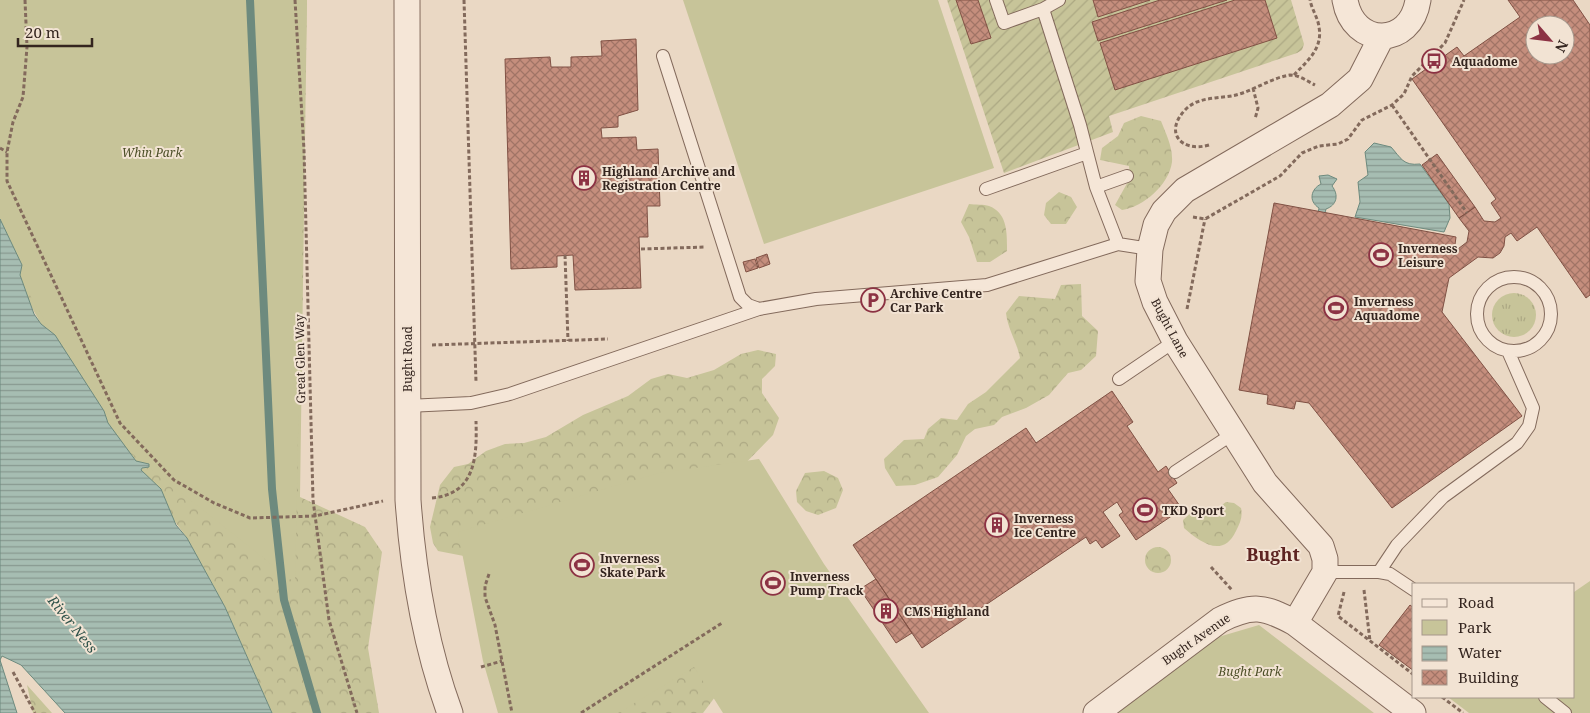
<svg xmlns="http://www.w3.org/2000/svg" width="1590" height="713" font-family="'Noto Serif',serif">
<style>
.grass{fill:url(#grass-tufts)}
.forest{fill:url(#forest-crowns)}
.park{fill:#c7c499}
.garden{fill:url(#garden-furrows)}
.water{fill:url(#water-rules);stroke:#6d8a7e}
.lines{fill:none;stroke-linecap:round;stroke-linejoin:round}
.stream{stroke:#6d8a7e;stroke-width:8}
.building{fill:url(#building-cross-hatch);stroke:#805144;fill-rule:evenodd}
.lane-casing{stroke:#836a5c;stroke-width:14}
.street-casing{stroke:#836a5c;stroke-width:27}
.path{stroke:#836a5c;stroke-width:3;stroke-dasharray:4 2.5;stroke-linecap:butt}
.lane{stroke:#f5e6d7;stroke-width:12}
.street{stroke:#f5e6d7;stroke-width:25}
.labels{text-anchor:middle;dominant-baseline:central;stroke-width:4;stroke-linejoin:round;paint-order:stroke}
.poi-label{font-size:12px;font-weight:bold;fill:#34251f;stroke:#f2e3d3;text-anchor:start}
.park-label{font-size:12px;font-style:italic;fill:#4c4f27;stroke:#f2e3d3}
.street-label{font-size:12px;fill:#34251f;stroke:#f2e3d3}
.water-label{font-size:14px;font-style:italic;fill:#2f524a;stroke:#f2e3d3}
.district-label{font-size:18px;font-weight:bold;fill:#5d2422;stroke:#f2e3d3}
</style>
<defs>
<pattern id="grass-tufts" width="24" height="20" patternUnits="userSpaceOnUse" patternTransform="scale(1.25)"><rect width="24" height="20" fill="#c7c499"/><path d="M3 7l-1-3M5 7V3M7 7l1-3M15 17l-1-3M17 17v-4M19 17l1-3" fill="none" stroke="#aca883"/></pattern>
<pattern id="forest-crowns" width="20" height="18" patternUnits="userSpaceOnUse" patternTransform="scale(1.25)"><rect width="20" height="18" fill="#c7c499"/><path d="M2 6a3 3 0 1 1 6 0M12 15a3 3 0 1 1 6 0" fill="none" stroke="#aca883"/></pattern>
<pattern id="garden-furrows" width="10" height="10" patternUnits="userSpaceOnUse" patternTransform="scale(1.25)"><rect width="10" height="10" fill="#c7c499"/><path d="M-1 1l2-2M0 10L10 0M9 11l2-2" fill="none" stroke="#aca883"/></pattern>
<pattern id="water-rules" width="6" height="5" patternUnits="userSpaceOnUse" patternTransform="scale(1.25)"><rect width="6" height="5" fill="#a6bdb2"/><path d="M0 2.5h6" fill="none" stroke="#889990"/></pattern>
<pattern id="building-cross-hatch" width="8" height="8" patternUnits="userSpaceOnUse" patternTransform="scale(1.25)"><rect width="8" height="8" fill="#c58e7d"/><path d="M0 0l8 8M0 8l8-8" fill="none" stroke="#a17466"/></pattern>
</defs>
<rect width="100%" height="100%" fill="#ead8c4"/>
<!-- grass -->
<path class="grass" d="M1492 315a22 22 0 1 1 44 0a22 22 0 1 1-44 0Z"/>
<!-- forest -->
<path class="forest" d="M15,0H307L300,497L365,527L382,552L368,648L379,713H272L225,607L187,538L115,440L41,324L0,250V123Z
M1141,116L1161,121C1166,134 1173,147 1172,162C1169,185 1143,207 1122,210L1115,205L1130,178L1129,166L1100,160L1102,148L1118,136L1124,123Z
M1059,192L1071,197L1077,207L1066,224H1051L1044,215L1046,203Z
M969,204C975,205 984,204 989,206C1008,213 1007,234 1007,251L990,262H977L969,237L961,222Z
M1081,284L1082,316L1098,331L1096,356L1081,370L1068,373L1049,395L1026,408L1002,417L994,425L975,429L966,436L957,455L938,477L915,485L896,486L885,468L884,459L904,440L924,439L928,429L941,418L957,420L968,404L986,392L1020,358C1017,342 1008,330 1006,313L1019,296L1055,299L1061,285Z
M758,350L776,354L775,366L762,379V393L779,418L773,435L732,477L469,557L438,551L433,543L430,527L440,485L454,467L468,464L486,451L505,444L524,443L546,437L583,415L628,396L651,379L668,374L687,378L714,370L741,354Z
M824,471L838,478L843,490L836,508L818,515L806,511L797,502L796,491L805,473Z
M1226,502L1234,503L1241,508C1243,517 1240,523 1236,531C1223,559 1200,542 1184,528L1183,520L1195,509L1211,513Z
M1145 560a13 13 0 1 1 26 0a13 13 0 1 1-26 0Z
M683,652L718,693L703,713H590Z
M27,685L52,713H33Z"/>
<!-- park -->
<path class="park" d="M0,0H307L295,583L115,440L0,244Z
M683,0H938L994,168L764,244Z
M759,459L824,564L929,713H723L694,667L618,713H498L483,661L458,532L659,473Z
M1590,581V713H1469L1448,697H1574V592Z
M1259,625L1374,713H1114L1215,638Z"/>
<!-- garden -->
<path class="garden" d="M947,0H1291L1304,44L1302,50L1297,53L1109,116L1113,132L1004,173Z"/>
<!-- water -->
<path class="water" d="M1374,143L1391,147C1401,158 1403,166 1420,164L1449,204L1450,218L1444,232L1355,217L1360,202L1358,182L1368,175L1365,152Z
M1328,175L1337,179L1332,186C1339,195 1337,205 1326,209L1323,220L1317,219L1319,208C1308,201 1311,189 1321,184L1319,176Z
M0,219L22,265L20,275L34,314L41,324L55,335L104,411L108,423L136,461L149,464V467L142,468L141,470L161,489L176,525L187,538L225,607L272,713H65L21,665L2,656L0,660L17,713H0Z"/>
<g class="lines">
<!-- stream -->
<path class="stream" d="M250,0L272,489L284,600L317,713"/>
</g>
<!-- building -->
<path class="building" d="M956,0H978L991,38L971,44Z
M1093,0H1150L1098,17Z
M1160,0H1227L1098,41L1092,22Z
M1235,0H1265L1277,38L1115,90L1100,43Z
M1508,0H1573L1590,25V295L1586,298L1537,227L1517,241L1511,233L1505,237L1504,246L1500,253L1493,258L1478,257L1449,278L1442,312L1522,416L1392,508L1309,403L1296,401L1294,409L1267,404L1268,395L1239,390L1274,203L1456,237L1454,252L1467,242L1469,231L1459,218L1467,213L1475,207L1484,221L1495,222L1501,218L1491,203L1496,199L1412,79L1457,47L1464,56L1520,17ZM1535,25H1565V55H1535Z
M636,39L638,110L618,116V127L601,128L602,138L636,137L637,150L658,149L660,206H647L648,237H639L641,288L575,290L573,255L557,256V267L511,269L505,59L550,57L551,67H571V57L602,56L601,41Z
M1437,154L1475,207L1459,218L1422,165Z
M767,254L770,264L759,268L756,258Z
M755,259L758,268L746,272L743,262Z
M1112,391L1133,422L1127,426L1158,472L1166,466L1177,483L1168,489L1182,509L1136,540L1119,515L1123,512L1117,502L1103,512L1120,536L1102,548L1096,540L1090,544L1086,537L922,648L853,545L1026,428L1036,443Z
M876,579L912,633L896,643L860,589Z
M1410,605L1414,608V671L1379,645Z"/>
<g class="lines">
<!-- lane casing -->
<g class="lane-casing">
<path id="lane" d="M996,0L1004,23L1043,9L1080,125L1096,187L1118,244
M1043,9L1059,0
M663,56L740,297L748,305L759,309L816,299L987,285L1118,244L1150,249
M1096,187L1127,176
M986,189L1087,153
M1477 314a37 37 0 1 1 74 0a37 37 0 1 1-74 0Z
M1119,379L1175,341
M407,406L471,403L510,394L759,309
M1175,472L1234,433
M1325,572H1379L1390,574L1414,590
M1379,572L1397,545L1443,497L1517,443L1529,426L1533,408L1508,351
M1545,697L1565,713"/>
</g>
<!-- street casing -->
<g class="street-casing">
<path id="street" d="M407,0L408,500C413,572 425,645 450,713
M1345,0C1353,48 1411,48 1418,0
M1295,623L1325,572V559L1321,546L1265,483L1175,341L1155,302L1148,281L1150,249L1156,225L1164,211L1185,190L1330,105L1360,79L1382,36
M1096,713L1220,620C1252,604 1264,606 1295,623L1413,713"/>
</g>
<!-- path -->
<path class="path" d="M25,0L27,47L23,97L13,122L7,152V181L120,423L174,480L214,503L250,518L315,516L383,501
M295,0L304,150L313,500L329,620L357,713
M464,0L476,382
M1294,75C1307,61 1323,49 1319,27C1318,18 1312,10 1310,0
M1253,88L1258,108L1255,119
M1392,105L1467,213
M1209,145C1181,153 1163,132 1186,109C1199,96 1220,99 1236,95C1255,90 1271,78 1290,75C1299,75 1307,81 1315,85
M0,148L7,152
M1193,217L1205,219L1280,176L1302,153L1319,146L1338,144L1348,139L1362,120L1392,105L1404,94L1412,76L1445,43L1464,0
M641,249L705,247
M565,255L568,341
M1187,309L1205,219
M432,345L608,339
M432,498C476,494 477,456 476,421
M1211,567L1232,590
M489,574L485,586V597L495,625L512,713
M1364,590L1370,641
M1344,592L1338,616L1414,675
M481,667L502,661
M13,672L35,713
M1442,697L1463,713
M581,713L722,623"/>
<!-- lane -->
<use href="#lane" class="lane"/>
<!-- street -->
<use href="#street" class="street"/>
</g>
<!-- icons -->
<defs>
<g id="bus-ring" transform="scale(1.25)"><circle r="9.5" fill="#f2e3d3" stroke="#8c3243" stroke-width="1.5"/><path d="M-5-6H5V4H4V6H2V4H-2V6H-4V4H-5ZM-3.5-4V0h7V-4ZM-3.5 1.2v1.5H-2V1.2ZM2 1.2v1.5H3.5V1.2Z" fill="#8c3243"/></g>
<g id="building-ring" transform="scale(1.25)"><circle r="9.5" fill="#f2e3d3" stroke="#8c3243" stroke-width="1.5"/><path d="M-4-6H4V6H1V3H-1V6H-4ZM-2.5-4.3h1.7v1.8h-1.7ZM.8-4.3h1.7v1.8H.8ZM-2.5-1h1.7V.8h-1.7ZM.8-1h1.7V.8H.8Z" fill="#8c3243"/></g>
<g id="stadium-ring" transform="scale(1.25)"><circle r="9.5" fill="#f2e3d3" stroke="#8c3243" stroke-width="1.5"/><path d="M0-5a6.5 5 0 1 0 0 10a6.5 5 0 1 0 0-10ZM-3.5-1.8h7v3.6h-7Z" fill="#8c3243"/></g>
<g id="parking-ring" transform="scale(1.25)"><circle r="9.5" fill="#f2e3d3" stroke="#8c3243" stroke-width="1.5"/><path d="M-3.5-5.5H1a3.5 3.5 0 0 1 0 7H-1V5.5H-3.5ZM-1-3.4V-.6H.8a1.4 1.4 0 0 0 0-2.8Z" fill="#8c3243"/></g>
</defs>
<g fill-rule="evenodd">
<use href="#bus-ring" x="1434" y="61"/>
<use href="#building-ring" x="584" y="178"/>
<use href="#stadium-ring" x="1381" y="255"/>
<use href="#parking-ring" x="873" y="300"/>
<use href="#stadium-ring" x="1336" y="308"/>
<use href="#stadium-ring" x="1145" y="510"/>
<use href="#building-ring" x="997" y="525"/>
<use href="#stadium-ring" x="582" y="565"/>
<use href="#stadium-ring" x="773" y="583"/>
<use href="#building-ring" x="886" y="611"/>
</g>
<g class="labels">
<!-- poi labels -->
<g class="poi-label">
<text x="1452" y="61">Aquadome</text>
<text x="602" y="171">Highland Archive and<tspan x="602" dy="14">Registration Centre</tspan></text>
<text x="1398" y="248">Inverness<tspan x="1398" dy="14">Leisure</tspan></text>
<text x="890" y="293">Archive Centre<tspan x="890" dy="14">Car Park</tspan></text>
<text x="1354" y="301">Inverness<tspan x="1354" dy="14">Aquadome</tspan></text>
<text x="1162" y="510">TKD Sport</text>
<text x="1014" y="518">Inverness<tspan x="1014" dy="14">Ice Centre</tspan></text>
<text x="600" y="558">Inverness<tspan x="600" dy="14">Skate Park</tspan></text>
<text x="790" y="576">Inverness<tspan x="790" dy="14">Pump Track</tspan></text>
<text x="904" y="611">CMS Highland</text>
</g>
<!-- park labels -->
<g class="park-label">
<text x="152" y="152">Whin Park</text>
<text x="1250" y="671">Bught Park</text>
</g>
<!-- street labels -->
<g class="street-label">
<text transform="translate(1170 328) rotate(62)">Bught Lane</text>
<text transform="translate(300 359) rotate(-91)">Great Glen Way</text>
<text transform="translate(407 359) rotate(-90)">Bught Road</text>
<text transform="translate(1196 639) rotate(-35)">Bught Avenue</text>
</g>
<!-- water labels -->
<g class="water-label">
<text transform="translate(73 624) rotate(51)">River Ness</text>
</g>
<!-- district labels -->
<g class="district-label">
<text x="1273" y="554">Bught</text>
</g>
</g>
<!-- legend -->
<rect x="1412" y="583" width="162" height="115" fill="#f2e3d3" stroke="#a6978b"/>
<rect x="1422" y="599" width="25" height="8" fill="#f5e6d7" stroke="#a6978b"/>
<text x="1458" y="608" font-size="15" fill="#34251f">Road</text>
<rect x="1422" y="620" width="25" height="15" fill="#c7c499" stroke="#a6978b"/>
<text x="1458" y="633" font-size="15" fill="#34251f">Park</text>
<rect x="1422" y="646" width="25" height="15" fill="url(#water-rules)" stroke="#a6978b"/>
<text x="1458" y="658" font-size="15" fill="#34251f">Water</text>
<rect x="1422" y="670" width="25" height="15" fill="url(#building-cross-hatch)" stroke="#a6978b"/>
<text x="1458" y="683" font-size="15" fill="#34251f">Building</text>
<!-- north arrow -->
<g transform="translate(1550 40) rotate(118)"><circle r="24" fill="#f2e3d3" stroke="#a6978b"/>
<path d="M0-4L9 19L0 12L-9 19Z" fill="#8c3243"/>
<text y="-8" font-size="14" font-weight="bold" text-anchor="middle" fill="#34251f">N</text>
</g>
<!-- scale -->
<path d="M18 38v8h74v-8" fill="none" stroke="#34251f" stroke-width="2.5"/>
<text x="25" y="38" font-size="15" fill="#34251f" stroke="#f2e3d3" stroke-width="4" paint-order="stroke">20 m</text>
</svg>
